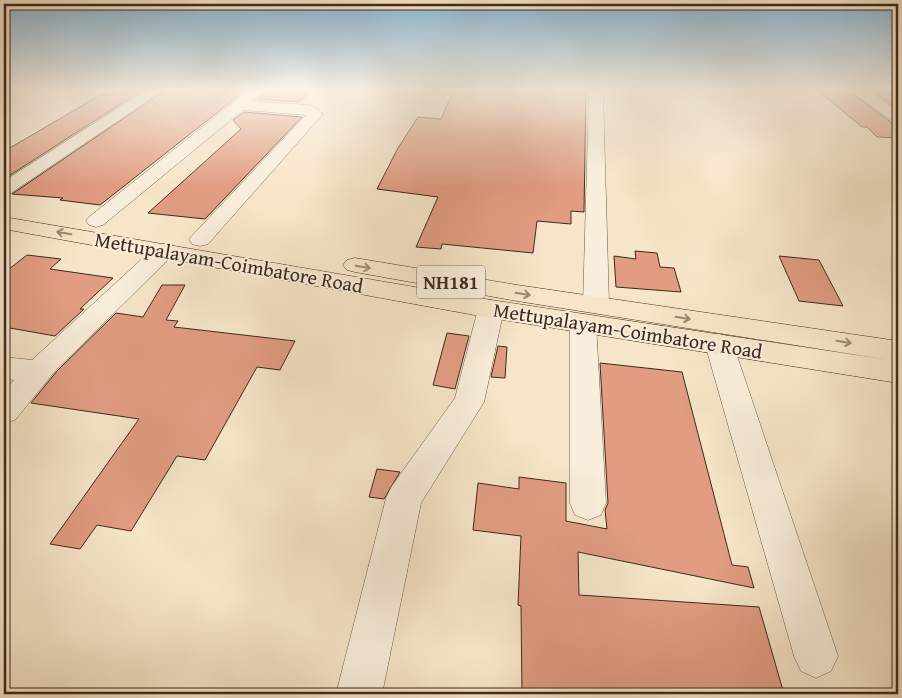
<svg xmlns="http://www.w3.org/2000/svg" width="902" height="698" font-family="'Gentium Book Plus',serif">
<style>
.building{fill:#e19c82;stroke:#3e2a1f}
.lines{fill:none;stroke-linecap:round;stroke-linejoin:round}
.minor-casing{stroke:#6c5949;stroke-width:1}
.highway-casing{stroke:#3e2a1f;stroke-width:1}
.minor{fill:#f9eedb;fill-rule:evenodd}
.highway{fill:#f6e5c8;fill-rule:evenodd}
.oneway{stroke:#9a8874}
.labels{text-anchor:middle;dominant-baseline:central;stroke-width:4;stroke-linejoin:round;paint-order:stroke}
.shield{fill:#f9eedb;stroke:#766557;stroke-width:1}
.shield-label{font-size:19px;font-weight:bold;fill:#3e2a1f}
.street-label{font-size:20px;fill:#3e2a1f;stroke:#f9eedb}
</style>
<rect width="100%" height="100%" fill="#f6e5c8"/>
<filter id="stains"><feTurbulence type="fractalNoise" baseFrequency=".004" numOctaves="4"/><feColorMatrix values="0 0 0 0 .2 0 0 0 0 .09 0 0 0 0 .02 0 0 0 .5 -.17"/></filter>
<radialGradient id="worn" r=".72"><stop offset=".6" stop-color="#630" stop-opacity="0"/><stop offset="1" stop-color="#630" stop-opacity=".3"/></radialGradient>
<!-- building -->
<path class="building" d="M116,89H144L4,179V149H8L102,94L107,95Z
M167,89H247L100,205L60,200L63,198L12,194Z
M259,89H313L299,102L257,99L263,93Z
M454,89H586L584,212L571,211V224L537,221L533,253L442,244L441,249L416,247L438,197L377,189L398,148L418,117L441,119Z
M816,89H846L892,123L898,125V138L877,137L867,127H862Z
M869,89H882L892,97L898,99V109Z
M244,112L302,117L205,219L148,213L241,129L233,120Z
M635,251L657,253L660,267L674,268L681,292L616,287L614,256L636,259Z
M27,255L61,259L50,269L113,278L80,309H84L55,336L4,327V273Z
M779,256L819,260L843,306L799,301Z
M162,285H185L166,320L178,321L174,327L295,341L280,370L257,367L205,460L177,456L131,531L97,525L80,549L50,544L139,419L31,403L57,371L116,313L143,317Z
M447,333L469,336L455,389L433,385Z
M498,346L507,347L505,378L491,377Z
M600,363L682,372L732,565L748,567L754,588L578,552L579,595L759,607L784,694H522L521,606L518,605L521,536L473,530L478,483L519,489V477L566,483V521L607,529L605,510L608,503Z
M377,469L400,472L384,499L369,497Z"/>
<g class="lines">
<!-- minor casing -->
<g class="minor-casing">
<path id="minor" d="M148,89H165L11,193L4,195V181Z
M256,89L261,93L252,101L309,105L314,107L323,114L208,244L200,246L192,244L189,239L306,115L243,110L103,225L96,227L89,225L86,221L89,217L249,90Z
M848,89H865L898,111V123L893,121Z
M884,89H898V97L893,96Z
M596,90L601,91L603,94L609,305L605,311L596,313L587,311L583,305L589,94L591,91Z
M164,244L172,246L175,251L172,256L56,370L15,420L4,423V391L14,380L4,379V357L32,360L156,246Z
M491,300L500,303L504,309L484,402L421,503L382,694H336L386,498L392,486L455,398L478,309L482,303Z
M583,314L592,317L596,323L606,503L601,515L588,520L575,515L570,503V323L574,317Z
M719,334L729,337L733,344L838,656L831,671L816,678L801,671L794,656L705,344L709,337Z"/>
</g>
<!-- highway casing -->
<g class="highway-casing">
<path id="highway" d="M4,217L491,300L889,360L517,301L355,272L347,270L343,265L347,260L355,258L517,285L898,341V383L491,318L4,229Z"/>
</g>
<!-- minor -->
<use href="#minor" class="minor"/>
<!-- highway -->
<use href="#highway" class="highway"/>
</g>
<!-- one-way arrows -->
<defs><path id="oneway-shaft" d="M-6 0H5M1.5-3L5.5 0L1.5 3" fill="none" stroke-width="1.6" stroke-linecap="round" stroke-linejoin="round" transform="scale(1.25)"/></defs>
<g class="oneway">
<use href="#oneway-shaft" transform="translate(64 233) rotate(-170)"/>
<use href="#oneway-shaft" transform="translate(363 267) rotate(10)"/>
<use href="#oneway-shaft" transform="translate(523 294) rotate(9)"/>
<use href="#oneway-shaft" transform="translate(683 318) rotate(9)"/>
<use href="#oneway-shaft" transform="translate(844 342) rotate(9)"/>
</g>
<!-- sky -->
<linearGradient id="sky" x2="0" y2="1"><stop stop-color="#8bb8d7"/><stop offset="0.48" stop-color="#fbf3e6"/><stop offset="1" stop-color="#fbf3e6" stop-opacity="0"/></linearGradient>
<rect width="902" height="187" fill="url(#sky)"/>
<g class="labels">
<!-- shield labels -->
<rect class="shield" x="417" y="265.5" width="68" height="33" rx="4"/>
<g class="shield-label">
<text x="451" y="282">NH181</text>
</g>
<!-- street labels -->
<g class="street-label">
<text transform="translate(229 262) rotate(10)">Mettupalayam-Coimbatore Road</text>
<text transform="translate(628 330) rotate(9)">Mettupalayam-Coimbatore Road</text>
</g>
</g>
<!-- margin -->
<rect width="902" height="698" fill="none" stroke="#f6e5c8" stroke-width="20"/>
<rect x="5" y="5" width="892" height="688" fill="none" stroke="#3e2a1f" stroke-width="2.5"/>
<rect x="10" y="10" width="882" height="678" fill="none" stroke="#3e2a1f"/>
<rect width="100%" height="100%" filter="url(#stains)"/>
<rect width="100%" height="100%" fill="url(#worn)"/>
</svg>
